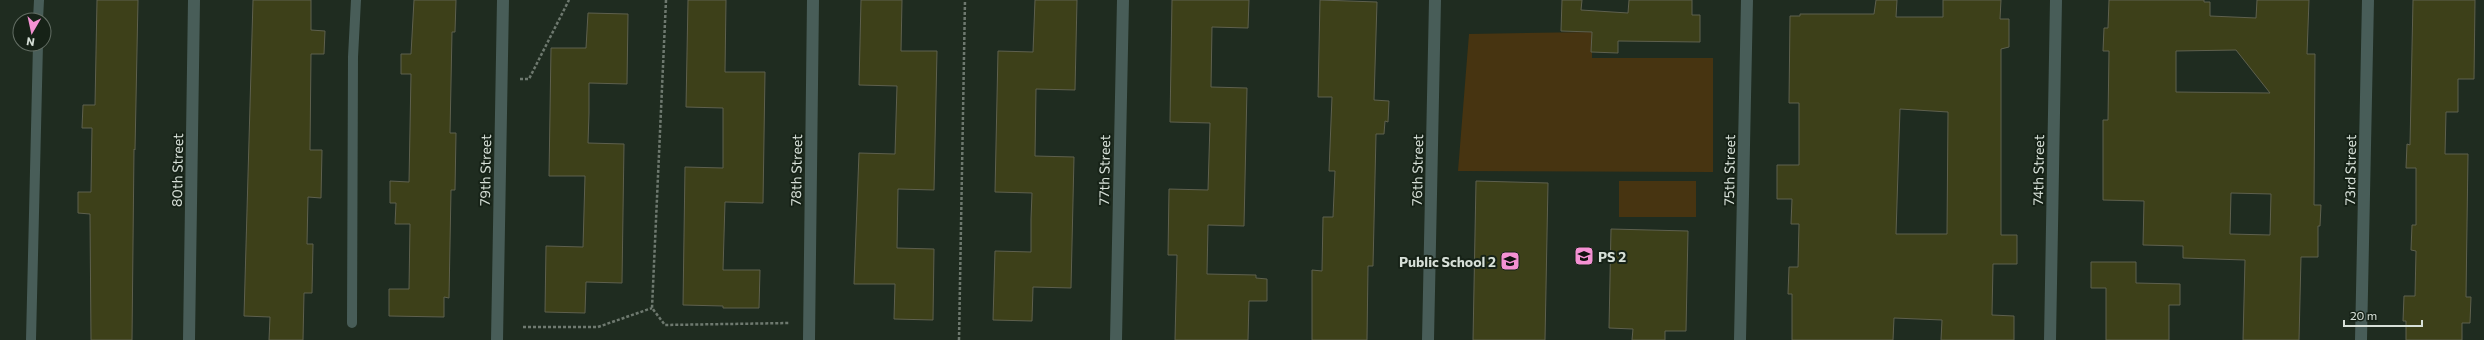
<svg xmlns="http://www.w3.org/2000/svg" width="2484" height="340" font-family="Commissioner,sans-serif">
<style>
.green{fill:#473411}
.building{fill:#3d4019;stroke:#5e604e;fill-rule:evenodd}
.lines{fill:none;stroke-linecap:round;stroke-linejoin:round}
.path{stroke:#6e796f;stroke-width:2.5;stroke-dasharray:3 2;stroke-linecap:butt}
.lane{stroke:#485d58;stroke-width:10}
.street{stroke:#485d58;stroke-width:12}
.labels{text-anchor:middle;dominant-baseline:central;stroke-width:4;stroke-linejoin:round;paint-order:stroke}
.street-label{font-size:14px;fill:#d7e0d8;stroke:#162217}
.poi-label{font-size:14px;font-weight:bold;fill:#d7e0d8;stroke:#162217;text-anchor:start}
</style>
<rect width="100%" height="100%" fill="#1f2c20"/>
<!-- green -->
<path class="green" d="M1592,32V58H1713V172L1458,171L1469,34Z
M1619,181H1696V217H1619Z"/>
<!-- building -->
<path class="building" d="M97,0H138L135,150L134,149L132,340H91L90,214L78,213V192H91L92,128H82L83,105H95Z
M253,0H311V30L325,31L324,54H311L310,150H322L321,198L308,197L307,244H313L312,293H304L303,340H269L270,317L244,316Z
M414,0H456L455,32H452L450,133H456L455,190H451L449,298L444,297V317L389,316V289H409L410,224H395L396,203H390V181L409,182L411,74H401V54H411Z
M688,0H726L725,72H765L763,203L725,202L723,270H760L759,308H723V306L683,305L685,167L723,168V108L686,107Z
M861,0H902L901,51H937L934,190L898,189L897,248L934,249L933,320L894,319L895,284H854L859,153L895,154L896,119L897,86L859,85Z
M1035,0H1077L1075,90L1036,89L1035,156L1074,157L1071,288L1033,287L1032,321L993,320L995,251L1031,252V219L1032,193L995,192L998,51L1033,52Z
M1172,0H1249L1248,28L1212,27L1211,87L1247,88L1244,226L1208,225L1207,274L1256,275V278L1267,279V301H1249L1248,340H1175L1177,255H1168L1169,189L1208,190L1210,123L1170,122Z
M1320,0L1377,2L1374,100L1389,101L1388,122L1385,121L1384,134H1376L1373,266H1368L1367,340H1312V270L1322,271L1323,217H1333L1335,171H1329L1332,97H1318Z
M1562,0H1582L1581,10L1628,13L1629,0H1692V15H1700V42L1618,41V53L1591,52L1592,32L1561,31Z
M1876,0H1897L1896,17H1943V0H2001L2000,19H2009V47L2001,49V235H2017V264H1993L1992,315L2014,316V340H1941L1942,320L1894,318L1893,340H1792V294H1788L1789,267H1798L1799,224H1791L1792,199H1777V165H1799V103H1789L1790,16H1800V14H1874ZM1900,109L1948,112L1947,234H1896Z
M2109,0H2204V2H2210V16L2256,18L2257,0H2309L2307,54H2315L2314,205H2321L2320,226H2318V257H2301L2299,340H2243L2245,260L2183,258V246L2143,245L2144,201L2103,200V120H2108L2109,51H2103L2104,28H2108ZM2236,50L2270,93L2176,92V51ZM2231,193L2271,194L2270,235L2230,234Z
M2413,0H2475L2474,79H2458V112H2446L2445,154H2468L2466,297H2471L2470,323H2462V340H2406V321H2403L2404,296H2415L2416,251L2411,250L2412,225H2416V168H2406L2407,144L2410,145Z
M588,13L628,14L627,84L589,83V113L588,143L624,144L622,283L586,282L585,313L545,312L546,246L583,247L585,176H549L551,48H586Z
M1476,181L1548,183L1545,340H1473Z
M1611,229L1688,231L1686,331H1665V340H1632L1633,329L1609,328Z
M2091,262H2136V283L2180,284V305H2169V340H2106V288H2091Z"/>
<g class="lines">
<!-- path -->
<path class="path" d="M666,0L652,308L665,325L790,323
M520,79H529L569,0
M523,327H598L652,308
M959,340L965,0"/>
<!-- lane -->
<path class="lane" d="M38,20L39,0
M352,323L353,57L356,0
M31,340L38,44"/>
<!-- street -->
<path class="street" d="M189,340L194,0
M497,340L503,0
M809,340L813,0
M1116,340L1123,0
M1428,340L1435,0
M1740,340L1747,0
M2050,340L2056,0
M2361,340L2368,0"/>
</g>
<!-- icons -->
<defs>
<g id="school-square" transform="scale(1)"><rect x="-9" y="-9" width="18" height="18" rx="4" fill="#f491d3" stroke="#162217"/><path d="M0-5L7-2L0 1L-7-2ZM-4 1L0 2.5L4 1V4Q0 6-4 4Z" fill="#111"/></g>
</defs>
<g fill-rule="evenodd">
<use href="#school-square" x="1584" y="256"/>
<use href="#school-square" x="1510" y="261"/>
</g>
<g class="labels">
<!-- street labels -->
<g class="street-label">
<text transform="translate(177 170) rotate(-89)">80th Street</text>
<text transform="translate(485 170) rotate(-89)">79th Street</text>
<text transform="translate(796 170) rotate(-89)">78th Street</text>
<text transform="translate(1104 170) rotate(-89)">77th Street</text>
<text transform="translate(1417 170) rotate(-89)">76th Street</text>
<text transform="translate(1729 170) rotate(-89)">75th Street</text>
<text transform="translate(2038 170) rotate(-89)">74th Street</text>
<text transform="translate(2350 170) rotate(-89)">73rd Street</text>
</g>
<!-- poi labels -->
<g class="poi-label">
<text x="1598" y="256">PS 2</text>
<text x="1496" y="261" text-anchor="end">Public School 2</text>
</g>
</g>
<!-- north arrow -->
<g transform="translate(32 32) rotate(189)"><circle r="19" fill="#162217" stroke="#636e64"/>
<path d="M0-3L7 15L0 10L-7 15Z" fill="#f491d3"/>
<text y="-6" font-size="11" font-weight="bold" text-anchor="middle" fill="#d7e0d8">N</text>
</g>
<!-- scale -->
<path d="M2344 320v6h78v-6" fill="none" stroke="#d7e0d8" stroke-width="2"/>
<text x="2350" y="320" font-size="12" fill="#d7e0d8" stroke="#162217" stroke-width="3" paint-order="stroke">20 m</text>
</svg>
